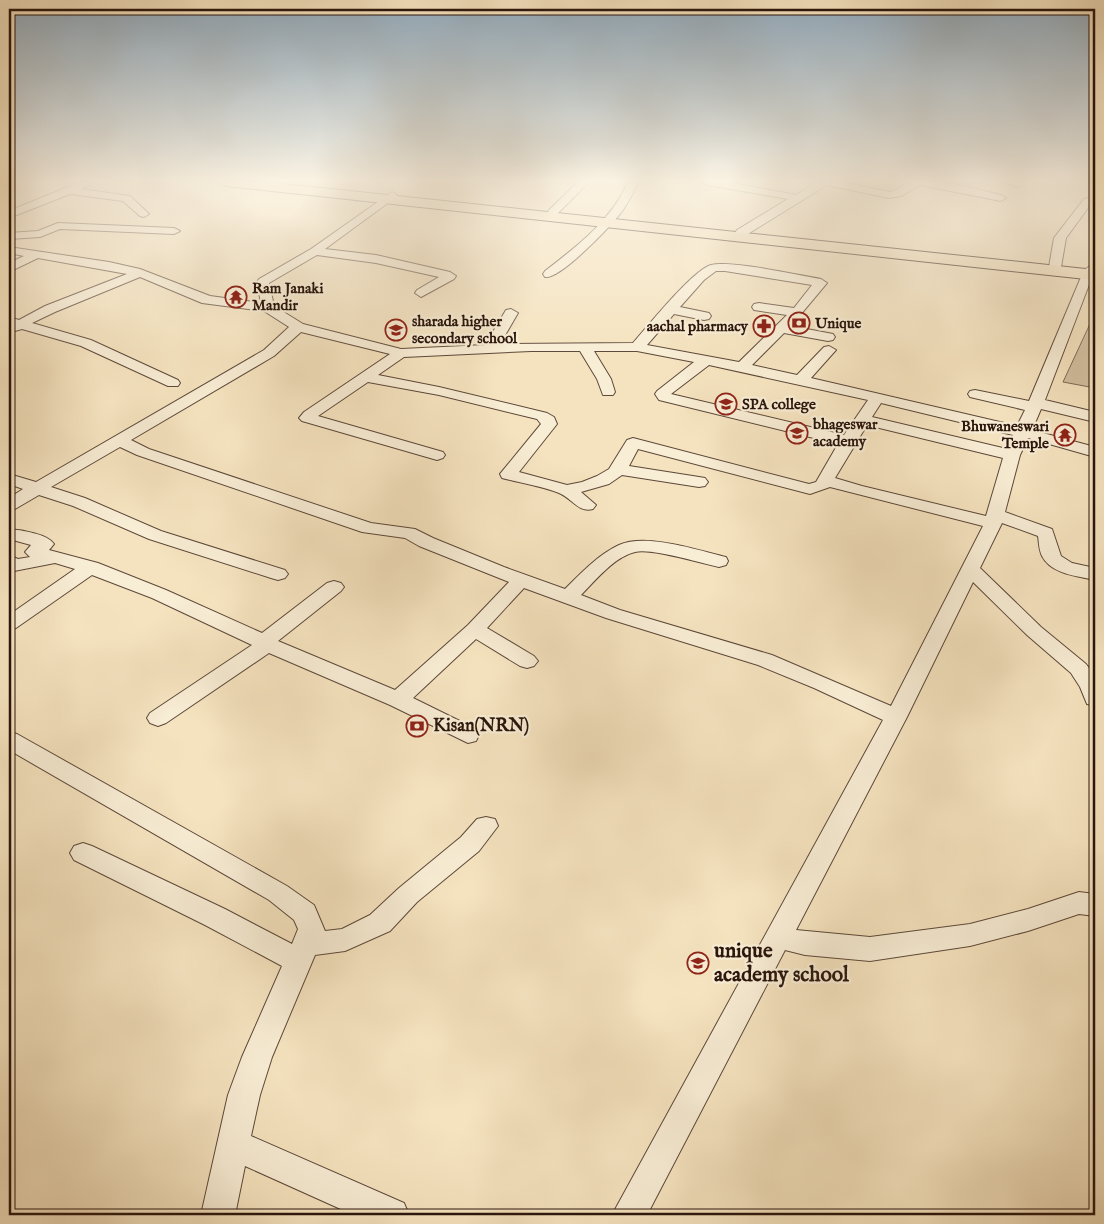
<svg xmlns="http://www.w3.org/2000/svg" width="1104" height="1224" font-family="'IM FELL English',serif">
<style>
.green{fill:#d2c0a1;stroke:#7e6a56}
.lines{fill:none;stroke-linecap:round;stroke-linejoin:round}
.minor-casing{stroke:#5d4839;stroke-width:2}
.major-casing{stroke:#2a150c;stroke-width:2}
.minor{fill:#f8edd5;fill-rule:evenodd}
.major{fill:#f5e3bf;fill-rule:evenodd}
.labels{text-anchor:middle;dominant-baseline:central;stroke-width:4.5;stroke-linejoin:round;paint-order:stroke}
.far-poi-label{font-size:15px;font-weight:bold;fill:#2a150c;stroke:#f8edd5;text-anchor:start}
.poi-label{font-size:18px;font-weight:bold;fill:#2a150c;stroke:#f8edd5;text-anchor:start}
.near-poi-label{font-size:21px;font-weight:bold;fill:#2a150c;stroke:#f8edd5;text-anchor:start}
</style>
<rect width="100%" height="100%" fill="#f5e3bf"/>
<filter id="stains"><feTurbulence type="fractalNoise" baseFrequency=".004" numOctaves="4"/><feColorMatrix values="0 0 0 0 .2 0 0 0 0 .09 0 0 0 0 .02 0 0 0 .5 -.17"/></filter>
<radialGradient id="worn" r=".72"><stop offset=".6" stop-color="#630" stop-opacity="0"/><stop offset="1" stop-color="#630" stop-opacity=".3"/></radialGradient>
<!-- green -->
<path class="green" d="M1095,313V388L1063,382Z"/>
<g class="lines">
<!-- minor casing -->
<g class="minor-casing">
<path id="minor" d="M80,182H95L81,189L130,196L149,214L144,217L140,216L123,201L70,194L9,218V211Z
M578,182H589L557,214H549L548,212L549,210Z
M628,182H638C634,192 629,201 623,210C613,224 560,280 545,277L543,274L545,271C576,247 612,220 628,182Z
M702,182H727L796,195L817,182H842L889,192C897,191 903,184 910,182C939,177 973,189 1001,195L1006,198L1001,201L920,185L901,196L889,198L827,185L738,240L732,237L737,230L788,199L707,185Z
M1004,182H1023L1024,184L1019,187Z
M392,192L397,195L396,197L325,249L376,255L450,272L456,276L454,279L421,297L415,293L417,290L439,277L376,263L317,255L269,283L274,306L303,324L401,349L485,345L506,310L511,309L518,313L500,344L633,343C648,326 693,270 711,265C731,260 797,275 821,279L827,283L791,326L833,334L835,337L833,340L828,341L784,333L752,365L797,375L824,347L829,346L836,350L811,378L1017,426L1025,410L970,397L968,394L970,391L975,390L1029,401L1084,270L1090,266L1095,269L1045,400L1095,412V422L1041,409L1032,430L1095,447V457L1028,438L1020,455L1005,512L1052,529L1061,556L1072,563L1095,568V580C1077,576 1051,574 1042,556C1039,550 1039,543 1038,536L1002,523L980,568L1041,627L1086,664L1095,676V706L1087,704L1080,687L1071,673L1027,635L973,582L907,717L796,930L870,937L970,924L1028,909L1079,892L1095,894V916L1079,914L1028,931L970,946L870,961L805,955L785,950L647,1215H612L883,720L814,688L758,665L606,618L524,588L487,628L534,656L538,661L534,666L527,668L520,666L476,639L413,698L476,729L479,735L476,741L468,743L390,705L269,653L166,723L158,726L150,723L147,718L150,713L252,645L152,598L92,575L16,628L9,630V615L75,569L55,563L14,571L9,569V555L18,559L30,557L25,552L31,545L9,539V529C21,530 48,534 54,544L49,550L98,563L166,590L262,633L327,583L334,581L341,583L344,587L341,591L278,641L395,690L468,625L509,582L419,546L405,538L362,532L137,455L120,447L51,487L85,498L161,531L285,570L288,574L285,578L278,580L271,578L149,539L73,506L39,495L15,509L9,510V498L23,489L9,484V474L36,482L264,350L289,327L264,311L202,303L140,277L55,312L32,323L91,340L178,380L180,383L178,386H168L81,346L22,329L15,331L10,330L9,317L19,320L45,306L127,274L38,258L9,272V263L24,256L9,253V247L109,262L140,269L210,296L261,303L257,282L259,279L311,249ZM716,271H725L812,285L794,308L759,303L754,304L752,307L754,310L787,315L739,362L647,345L674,314L704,320L709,319L711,316L709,313L680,307L704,280ZM301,332L390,354L304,412L299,418L302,421L437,460L443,458L445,455L443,452L318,416L368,382L439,395L537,419L541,424L500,474L502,478C521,483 541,486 559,493C572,498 578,513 593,509L596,505L581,492L609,484L622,475L699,487L705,486L708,482L705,478L699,477L629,466L638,449L810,494L830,487L983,526L891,706L772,655L620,610L581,595C595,581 614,557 635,552C652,548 700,563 719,567L726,565L728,561L726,557C697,550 646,533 619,545C598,555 581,573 565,589L504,567L433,538L415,529L371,523L149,449L131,440L274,356ZM531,351H580L597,379L603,395H613L615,392L611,379L594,351H637L694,362L657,391L655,394L659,400L838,444L816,482L809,484L633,438L627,440L609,469L597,476L582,482L567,485L519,472L557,424L554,417L547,413L439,387L378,375L404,357ZM709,365L868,400L844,435L671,394ZM881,403L1013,435L1007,449L872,417ZM867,425L1003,458L986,516L862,486L835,478Z
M1088,198L1093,201L1066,238L1061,267L1055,271L1051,270L1049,267L1054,238L1084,199Z
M58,223L174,228L180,231L174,234L60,229L40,237L9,239V233L38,231Z
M9,732L17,734L287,886L314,905L325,931L342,929L370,915L399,888L461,837L477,819L486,817L495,819L498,826L479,851L417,902L390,931L345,951L315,955L272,1057L260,1095L251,1136L404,1203L409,1215H354L245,1166L235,1215H201L228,1095L242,1057L282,966L205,925L74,860L70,853L74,846L83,843L92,846L225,909L292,944L298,929L294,920L269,900L9,750Z"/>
</g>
<!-- major casing -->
<g class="major-casing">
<path id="major" d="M220,182H265L1095,270V280L226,186Z"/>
</g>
<!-- minor -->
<use href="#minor" class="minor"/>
<!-- major -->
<use href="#major" class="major"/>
</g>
<!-- sky -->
<linearGradient id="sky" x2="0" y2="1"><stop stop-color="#91abbf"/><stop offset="0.51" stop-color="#faf2e2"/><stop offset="1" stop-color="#faf2e2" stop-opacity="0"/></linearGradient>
<rect width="1104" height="354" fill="url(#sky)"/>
<!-- icons -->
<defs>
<g id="temple-ring" transform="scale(1.125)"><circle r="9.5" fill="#f8edd5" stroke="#8f2418" stroke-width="1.5"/><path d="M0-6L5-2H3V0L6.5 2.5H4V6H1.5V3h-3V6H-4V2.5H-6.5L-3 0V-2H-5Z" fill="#8f2418"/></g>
<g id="bank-ring" transform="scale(1.125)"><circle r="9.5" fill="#f8edd5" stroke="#8f2418" stroke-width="1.5"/><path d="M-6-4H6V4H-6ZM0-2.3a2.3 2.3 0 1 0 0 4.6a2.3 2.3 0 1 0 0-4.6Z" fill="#8f2418"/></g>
<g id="pharmacy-ring" transform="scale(1.125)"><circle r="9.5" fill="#f8edd5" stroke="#8f2418" stroke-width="1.5"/><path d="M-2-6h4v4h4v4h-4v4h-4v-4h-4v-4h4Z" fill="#8f2418"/></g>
<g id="university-ring" transform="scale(1.125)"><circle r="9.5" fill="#f8edd5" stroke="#8f2418" stroke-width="1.5"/><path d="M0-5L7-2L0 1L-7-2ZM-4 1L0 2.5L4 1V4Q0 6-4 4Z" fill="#8f2418"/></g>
<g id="school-ring" transform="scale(1.125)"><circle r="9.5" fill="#f8edd5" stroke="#8f2418" stroke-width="1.5"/><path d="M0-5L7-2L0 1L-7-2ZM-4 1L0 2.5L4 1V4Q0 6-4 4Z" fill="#8f2418"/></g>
</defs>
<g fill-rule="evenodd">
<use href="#temple-ring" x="236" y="297"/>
<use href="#bank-ring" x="799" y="323"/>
<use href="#pharmacy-ring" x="764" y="326"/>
<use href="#university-ring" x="396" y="330"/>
<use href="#university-ring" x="726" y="404"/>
<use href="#university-ring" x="797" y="433"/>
<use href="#temple-ring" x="1065" y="435"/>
<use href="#bank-ring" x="417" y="726"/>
<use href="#school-ring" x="698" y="963"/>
</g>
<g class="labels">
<!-- far-poi labels -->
<g class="far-poi-label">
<text x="252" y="288">Ram Janaki<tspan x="252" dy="17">Mandir</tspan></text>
<text x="412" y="321">sharada higher<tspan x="412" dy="17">secondary school</tspan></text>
<text x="815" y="323">Unique</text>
<text x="748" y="326" text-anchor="end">aachal pharmacy</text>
<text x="742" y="404">SPA college</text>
<text x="813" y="424">bhageswar<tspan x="813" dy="17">academy</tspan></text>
<text x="1049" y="426" text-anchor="end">Bhuwaneswari<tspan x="1049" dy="17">Temple</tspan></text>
</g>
<!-- poi labels -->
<g class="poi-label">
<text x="433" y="726">Kisan(NRN)</text>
</g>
<!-- near-poi labels -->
<g class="near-poi-label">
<text x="714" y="951">unique<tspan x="714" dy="24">academy school</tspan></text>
</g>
</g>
<!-- margin -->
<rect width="1104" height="1224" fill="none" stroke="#f5e3bf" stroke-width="30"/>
<rect x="10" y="10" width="1084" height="1204" fill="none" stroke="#2a150c" stroke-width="2.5"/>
<rect x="15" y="15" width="1074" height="1194" fill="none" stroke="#2a150c"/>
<rect width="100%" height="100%" filter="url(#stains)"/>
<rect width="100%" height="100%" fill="url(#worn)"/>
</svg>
